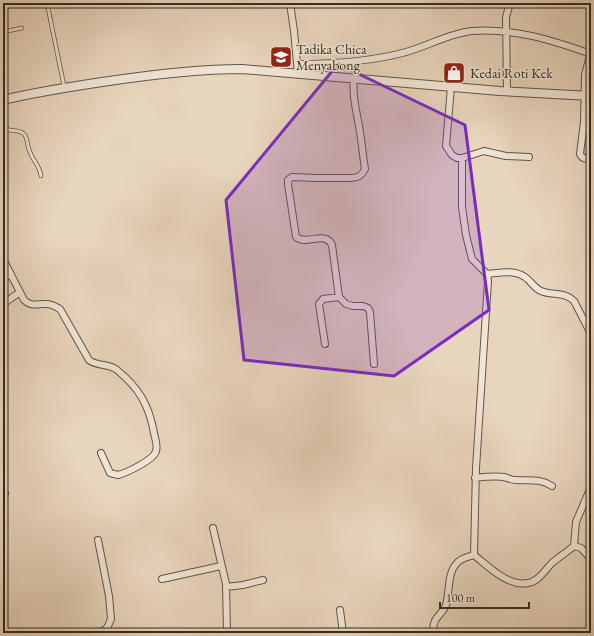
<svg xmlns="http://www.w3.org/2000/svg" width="594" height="636" font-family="'EB Garamond',serif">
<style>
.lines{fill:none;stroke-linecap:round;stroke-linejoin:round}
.service-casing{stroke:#605648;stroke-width:4.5}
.minor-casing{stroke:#605648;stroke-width:8}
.tertiary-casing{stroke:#605648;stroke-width:10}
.service{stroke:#f0e4d4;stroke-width:3}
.minor{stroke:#f0e4d4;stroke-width:6}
.tertiary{stroke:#f0e4d4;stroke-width:8}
.marked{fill:#7b2cbf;fill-opacity:0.2;stroke:#7b2cbf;stroke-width:3;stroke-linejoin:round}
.labels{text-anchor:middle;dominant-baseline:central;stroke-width:3;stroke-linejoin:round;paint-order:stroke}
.poi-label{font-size:14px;fill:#332b21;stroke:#f0e4d4;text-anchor:start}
</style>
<rect width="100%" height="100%" fill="#e8d5bd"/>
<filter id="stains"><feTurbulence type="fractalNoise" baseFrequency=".005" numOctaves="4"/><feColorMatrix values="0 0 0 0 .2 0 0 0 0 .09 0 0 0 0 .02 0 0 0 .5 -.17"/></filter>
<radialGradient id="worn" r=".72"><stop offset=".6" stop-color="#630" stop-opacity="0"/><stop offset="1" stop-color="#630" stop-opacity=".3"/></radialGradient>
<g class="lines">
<!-- service casing -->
<g class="service-casing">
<path id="service" d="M47,3L64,86
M3,32L22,28
M3,125L9,130C13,131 20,130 24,134C28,138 27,147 30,152C33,161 40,166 41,176"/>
</g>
<!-- minor casing -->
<g class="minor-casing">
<path id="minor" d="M290,3L294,31L298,74
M591,51L585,75L584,122L580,154C582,159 586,159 591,159
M297,64C334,64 370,62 406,52C428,46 450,33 472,31C514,28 552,40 591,54
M354,78C352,98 357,112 360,132C362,144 363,157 365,169C362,176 358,178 351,178H316L292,177L288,180V184L296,237C306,246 325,230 332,245L339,297L346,304L353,306H363L368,308L370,312L374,364
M451,87L446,146L452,155L457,158H462L484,151L506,156L529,157
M507,91L506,17L510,3
M462,158V207L466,235L472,259L487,274L488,281L476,468L474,555
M3,259L24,300C32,308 38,303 47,304C52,304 56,307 60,309L89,360C98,367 109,363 117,370C139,388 149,405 154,433C155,438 158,446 156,451C154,460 126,473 118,475L110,473L101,453
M487,274C498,273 514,269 525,277C531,281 534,288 541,291C552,296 564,291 574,301L591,334
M3,279L11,274
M3,304L20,292
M325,344L319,304L323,299L339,297
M475,478C484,477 495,476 504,477C508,478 511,480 516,480C529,481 540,478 552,486
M3,494L5,493
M213,528L226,584L227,633
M98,540L109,596L111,619L108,626L106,629L98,633
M574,546L576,522L591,487
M162,579L221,566
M226,587L243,585L263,580
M340,610L343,633
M433,633C433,614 441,618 446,605C450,592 447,573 457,563C461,558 468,557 474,555C488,566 508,587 528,583C538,582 545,570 552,563C559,557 567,552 574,546L581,548L591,559"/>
</g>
<!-- tertiary casing -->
<g class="tertiary-casing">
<path id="tertiary" d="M3,100C36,92 69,87 102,82C149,75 195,69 242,69L500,91L591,96"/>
</g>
<!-- service -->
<use href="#service" class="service"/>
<!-- minor -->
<use href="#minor" class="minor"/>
<!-- tertiary -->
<use href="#tertiary" class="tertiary"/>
</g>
<!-- marked area -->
<path class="marked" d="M338,64L465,125L489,310L394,376L244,360L226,200Z"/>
<!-- icons -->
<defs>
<g id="school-square" transform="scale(1.15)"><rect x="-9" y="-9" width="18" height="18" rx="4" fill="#8f2418" stroke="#f0e4d4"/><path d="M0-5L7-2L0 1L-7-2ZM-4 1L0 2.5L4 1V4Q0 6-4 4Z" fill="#fff"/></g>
<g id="shop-square" transform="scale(1.15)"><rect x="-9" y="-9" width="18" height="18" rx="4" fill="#8f2418" stroke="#f0e4d4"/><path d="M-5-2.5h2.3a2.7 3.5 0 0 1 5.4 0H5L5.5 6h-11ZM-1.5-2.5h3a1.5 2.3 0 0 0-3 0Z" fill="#fff"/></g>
</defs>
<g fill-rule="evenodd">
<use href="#school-square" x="281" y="57"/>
<use href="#shop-square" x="454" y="73"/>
</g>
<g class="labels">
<!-- poi labels -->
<g class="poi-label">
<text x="296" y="49">Tadika Chica<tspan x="296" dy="16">Menyabong</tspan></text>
<text x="470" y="73">Kedai Roti Kek</text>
</g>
</g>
<!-- margin -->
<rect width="594" height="636" fill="none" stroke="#e8d5bd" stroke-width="16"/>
<rect x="4" y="4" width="586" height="628" fill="none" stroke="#332b21" stroke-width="2"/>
<rect x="8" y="8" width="578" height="620" fill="none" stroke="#332b21"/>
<!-- scale -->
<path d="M440 602v6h89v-6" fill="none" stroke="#332b21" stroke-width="2"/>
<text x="446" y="602" font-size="12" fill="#332b21" stroke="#f0e4d4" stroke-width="3" paint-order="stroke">100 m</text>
<rect width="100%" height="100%" filter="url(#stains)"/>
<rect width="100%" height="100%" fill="url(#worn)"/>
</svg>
